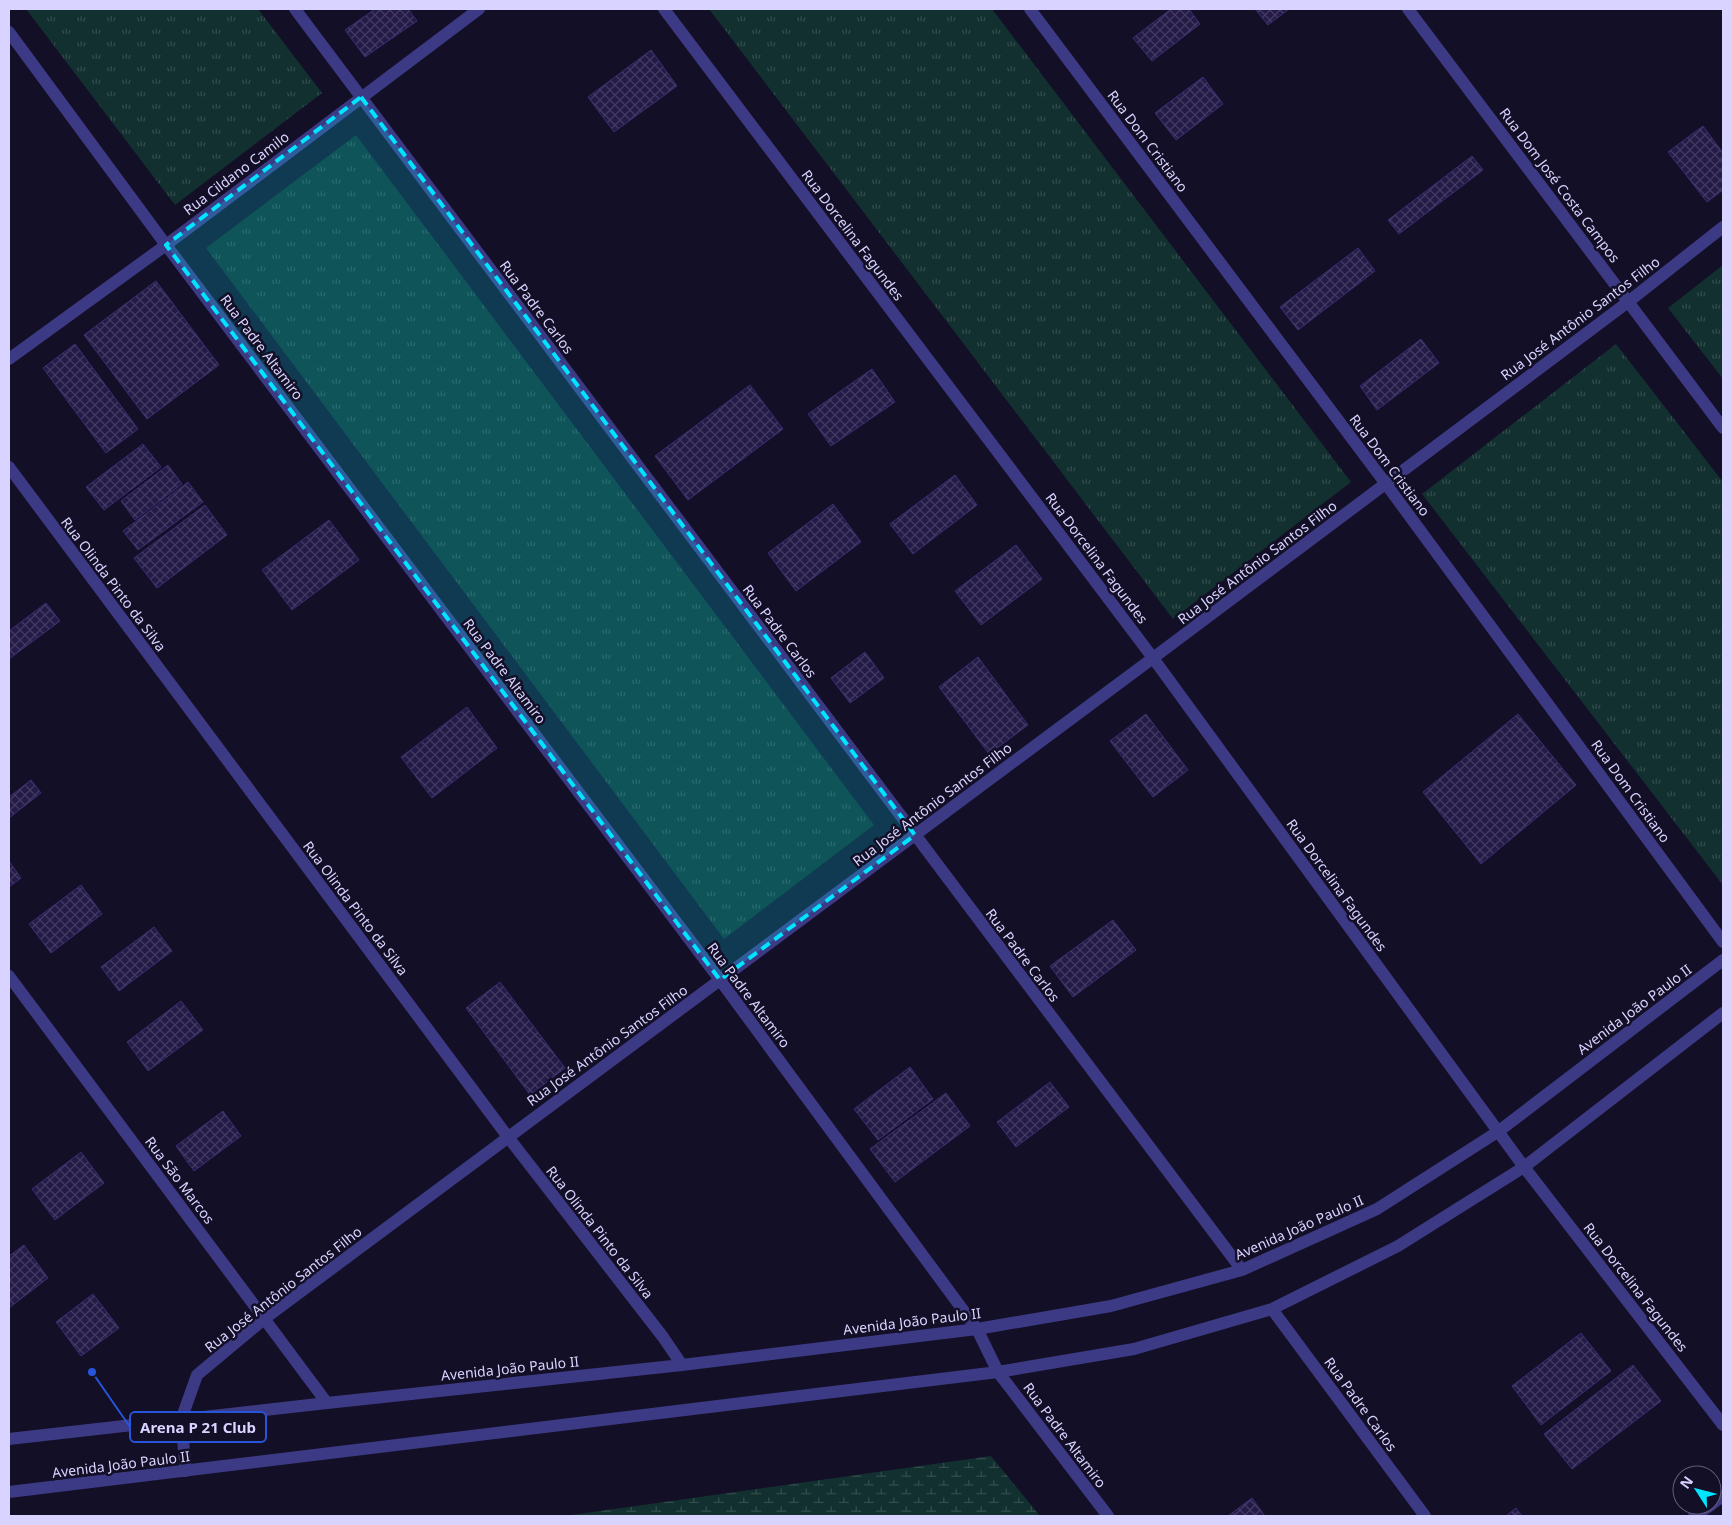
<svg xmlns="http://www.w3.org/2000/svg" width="1732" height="1525" font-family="'Noto Sans',sans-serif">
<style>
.grass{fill:url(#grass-tufts)}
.wetland{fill:url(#wetland-marsh)}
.building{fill:url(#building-cross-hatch);stroke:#3b2d73}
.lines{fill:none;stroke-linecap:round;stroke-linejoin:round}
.minor{stroke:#3d3a85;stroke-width:12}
.marked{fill:#00e5ff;fill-opacity:0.2;stroke:#00e5ff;stroke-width:4;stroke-dasharray:10 6;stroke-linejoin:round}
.labels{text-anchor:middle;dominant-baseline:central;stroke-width:5;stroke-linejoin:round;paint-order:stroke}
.street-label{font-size:14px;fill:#d9d4ff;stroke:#130f26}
.leader{fill:none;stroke:#2655da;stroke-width:2}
.callout-dot{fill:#2655da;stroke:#130f26;stroke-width:2}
.callout{fill:#130f26;stroke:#2655da;stroke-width:2}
.callout-label{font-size:15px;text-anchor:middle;font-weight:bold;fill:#d9d4ff}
</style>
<defs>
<pattern id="grass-tufts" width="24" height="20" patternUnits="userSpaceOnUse" patternTransform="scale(1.25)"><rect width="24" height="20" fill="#12302f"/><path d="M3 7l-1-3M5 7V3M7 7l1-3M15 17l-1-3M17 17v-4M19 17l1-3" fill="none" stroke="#344d4e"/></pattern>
<pattern id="wetland-marsh" width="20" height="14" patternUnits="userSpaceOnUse" patternTransform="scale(1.25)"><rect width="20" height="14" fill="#12302f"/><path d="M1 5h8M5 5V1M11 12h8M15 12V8" fill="none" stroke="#344d4e"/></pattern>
<pattern id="building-cross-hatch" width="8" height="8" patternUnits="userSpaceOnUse" patternTransform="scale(1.25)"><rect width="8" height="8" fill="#241b47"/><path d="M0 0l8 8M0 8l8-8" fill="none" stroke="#433b63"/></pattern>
</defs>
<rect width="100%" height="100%" fill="#130f26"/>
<!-- grass -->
<path class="grass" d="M26,9H258L322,93L175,205Z
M709,9H992L1351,482L1173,619Z
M356,135L874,825L724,939L206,248Z
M1723,265V379L1668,308Z
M1616,344L1723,482V885L1422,494Z"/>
<!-- wetland -->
<path class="wetland" d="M991,1456L1040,1516H564Z"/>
<!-- building -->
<path class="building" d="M375,9H408L417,21L365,57L345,30Z
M1171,9H1189L1200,24L1152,61L1133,38Z
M1255,9H1289L1268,25Z
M651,50L677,86L614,132L588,97Z
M1203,77L1223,104L1176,140L1155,113Z
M1703,126L1723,153V190L1707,202L1668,152Z
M1472,156L1483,170L1399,234L1388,220Z
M1358,248L1375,271L1298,330L1280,307Z
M156,281L219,365L147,419L84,335Z
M1421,339L1439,363L1377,410L1360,386Z
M75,344L138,429L106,453L43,368Z
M872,369L895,402L831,446L808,414Z
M750,385L783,429L688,500L655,456Z
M143,444L161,467L104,510L86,487Z
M168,465L182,484L135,520L121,501Z
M955,475L977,505L913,554L890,524Z
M188,482L203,502L138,550L123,531Z
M833,504L861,542L796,591L768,553Z
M205,505L227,535L157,588L134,558Z
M329,520L359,560L292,610L262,570Z
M1016,545L1042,579L981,625L955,591Z
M46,603L60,621L9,659V631Z
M865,652L884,678L850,703L831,678Z
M978,657L1028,725L989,754L939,687Z
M467,707L497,748L432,798L401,757Z
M1146,714L1188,770L1153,797L1110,741Z
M1518,714L1576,785L1481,864L1423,792Z
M31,780L41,793L9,818V797Z
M9,861L21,878L9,887Z
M81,885L102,914L51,953L29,924Z
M1113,920L1136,950L1073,997L1050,966Z
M154,927L172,951L119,991L101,967Z
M500,982L565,1068L530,1095L466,1008Z
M181,1001L203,1030L148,1071L127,1042Z
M910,1067L933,1099L878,1140L854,1109Z
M1050,1082L1069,1107L1016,1147L997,1122Z
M946,1093L970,1126L895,1182L870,1149Z
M223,1111L241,1136L194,1171L176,1146Z
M81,1152L104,1183L55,1220L32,1189Z
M24,1245L48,1278L9,1308V1256Z
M93,1294L119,1328L81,1356L56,1322Z
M1581,1333L1611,1371L1541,1425L1512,1386Z
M1633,1365L1661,1401L1572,1469L1544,1434Z
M1252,1498L1265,1516H1228Z
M1516,1508L1522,1516H1506Z"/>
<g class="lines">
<!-- minor -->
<path class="minor" d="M295,9L1242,1270
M664,9L1153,658L1524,1167L1723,1425
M1030,9L1386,484L1723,942
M1408,9L1723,428
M9,32L166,245L720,980L977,1329L998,1372L1108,1516
M9,359L166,245L479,9
M9,467L508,1137L663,1337L682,1365
M9,976L327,1403
M1272,1309L1425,1516
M9,1439L327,1403L682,1365L977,1329L1111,1306L1242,1270L1377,1209L1499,1131L1723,960
M186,1471L181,1420L197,1375L264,1319L1153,658L1628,302L1723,227
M9,1492L998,1372L1134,1349L1272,1309L1398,1246L1524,1167L1723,1013
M1712,1504L1723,1496
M1694,1516L1711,1505"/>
</g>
<!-- marked area -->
<path class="marked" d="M361,97L915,835L720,980L166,245Z"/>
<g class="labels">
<!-- street labels -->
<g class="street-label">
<text transform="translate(1148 141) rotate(53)">Rua Dom Cristiano</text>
<text transform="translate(236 173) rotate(-37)">Rua Cildano Camilo</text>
<text transform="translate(1560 185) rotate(53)">Rua Dom José Costa Campos</text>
<text transform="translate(853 235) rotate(53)">Rua Dorcelina Fagundes</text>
<text transform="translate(537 307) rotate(53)">Rua Padre Carlos</text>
<text transform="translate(1580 318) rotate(-37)">Rua José Antônio Santos Filho</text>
<text transform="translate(262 347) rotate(53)">Rua Padre Altamiro</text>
<text transform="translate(1390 465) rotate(53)">Rua Dom Cristiano</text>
<text transform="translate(1097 558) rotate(53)">Rua Dorcelina Fagundes</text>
<text transform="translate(1257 562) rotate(-37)">Rua José Antônio Santos Filho</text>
<text transform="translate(114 584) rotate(53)">Rua Olinda Pinto da Silva</text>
<text transform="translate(780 631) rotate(53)">Rua Padre Carlos</text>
<text transform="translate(505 671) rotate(53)">Rua Padre Altamiro</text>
<text transform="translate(1631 791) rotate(54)">Rua Dom Cristiano</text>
<text transform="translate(932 804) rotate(-37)">Rua José Antônio Santos Filho</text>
<text transform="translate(1337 885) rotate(54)">Rua Dorcelina Fagundes</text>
<text transform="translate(356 908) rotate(53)">Rua Olinda Pinto da Silva</text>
<text transform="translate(1023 955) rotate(53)">Rua Padre Carlos</text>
<text transform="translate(749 995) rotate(53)">Rua Padre Altamiro</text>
<text transform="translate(1634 1009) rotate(-37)">Avenida João Paulo II</text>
<text transform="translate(607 1045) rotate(-36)">Rua José Antônio Santos Filho</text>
<text transform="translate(180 1180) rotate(53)">Rua São Marcos</text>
<text transform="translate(1299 1227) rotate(-24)">Avenida João Paulo II</text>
<text transform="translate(600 1232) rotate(52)">Rua Olinda Pinto da Silva</text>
<text transform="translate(1636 1287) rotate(52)">Rua Dorcelina Fagundes</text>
<text transform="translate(283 1289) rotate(-38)">Rua José Antônio Santos Filho</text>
<text transform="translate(912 1321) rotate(-7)">Avenida João Paulo II</text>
<text transform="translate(510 1368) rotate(-6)">Avenida João Paulo II</text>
<text transform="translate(1361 1404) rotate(54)">Rua Padre Carlos</text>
<text transform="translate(1065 1435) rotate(53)">Rua Padre Altamiro</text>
<text transform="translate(121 1464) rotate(-7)">Avenida João Paulo II</text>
</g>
</g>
<!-- callouts -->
<path class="leader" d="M92 1372L130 1427"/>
<circle class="callout-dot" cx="92" cy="1372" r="5"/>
<rect class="callout" x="130" y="1412" width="136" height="30" rx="5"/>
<g class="callout-label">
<text x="198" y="1433">Arena P 21 Club</text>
</g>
<!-- border -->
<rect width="1732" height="1525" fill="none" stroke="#d9d4ff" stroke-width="20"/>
<!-- north arrow -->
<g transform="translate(1697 1490) rotate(306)"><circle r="24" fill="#130f26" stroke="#625e7d"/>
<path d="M0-4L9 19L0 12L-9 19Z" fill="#00e5ff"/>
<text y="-8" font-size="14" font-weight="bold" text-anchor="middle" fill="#d9d4ff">N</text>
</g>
</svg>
